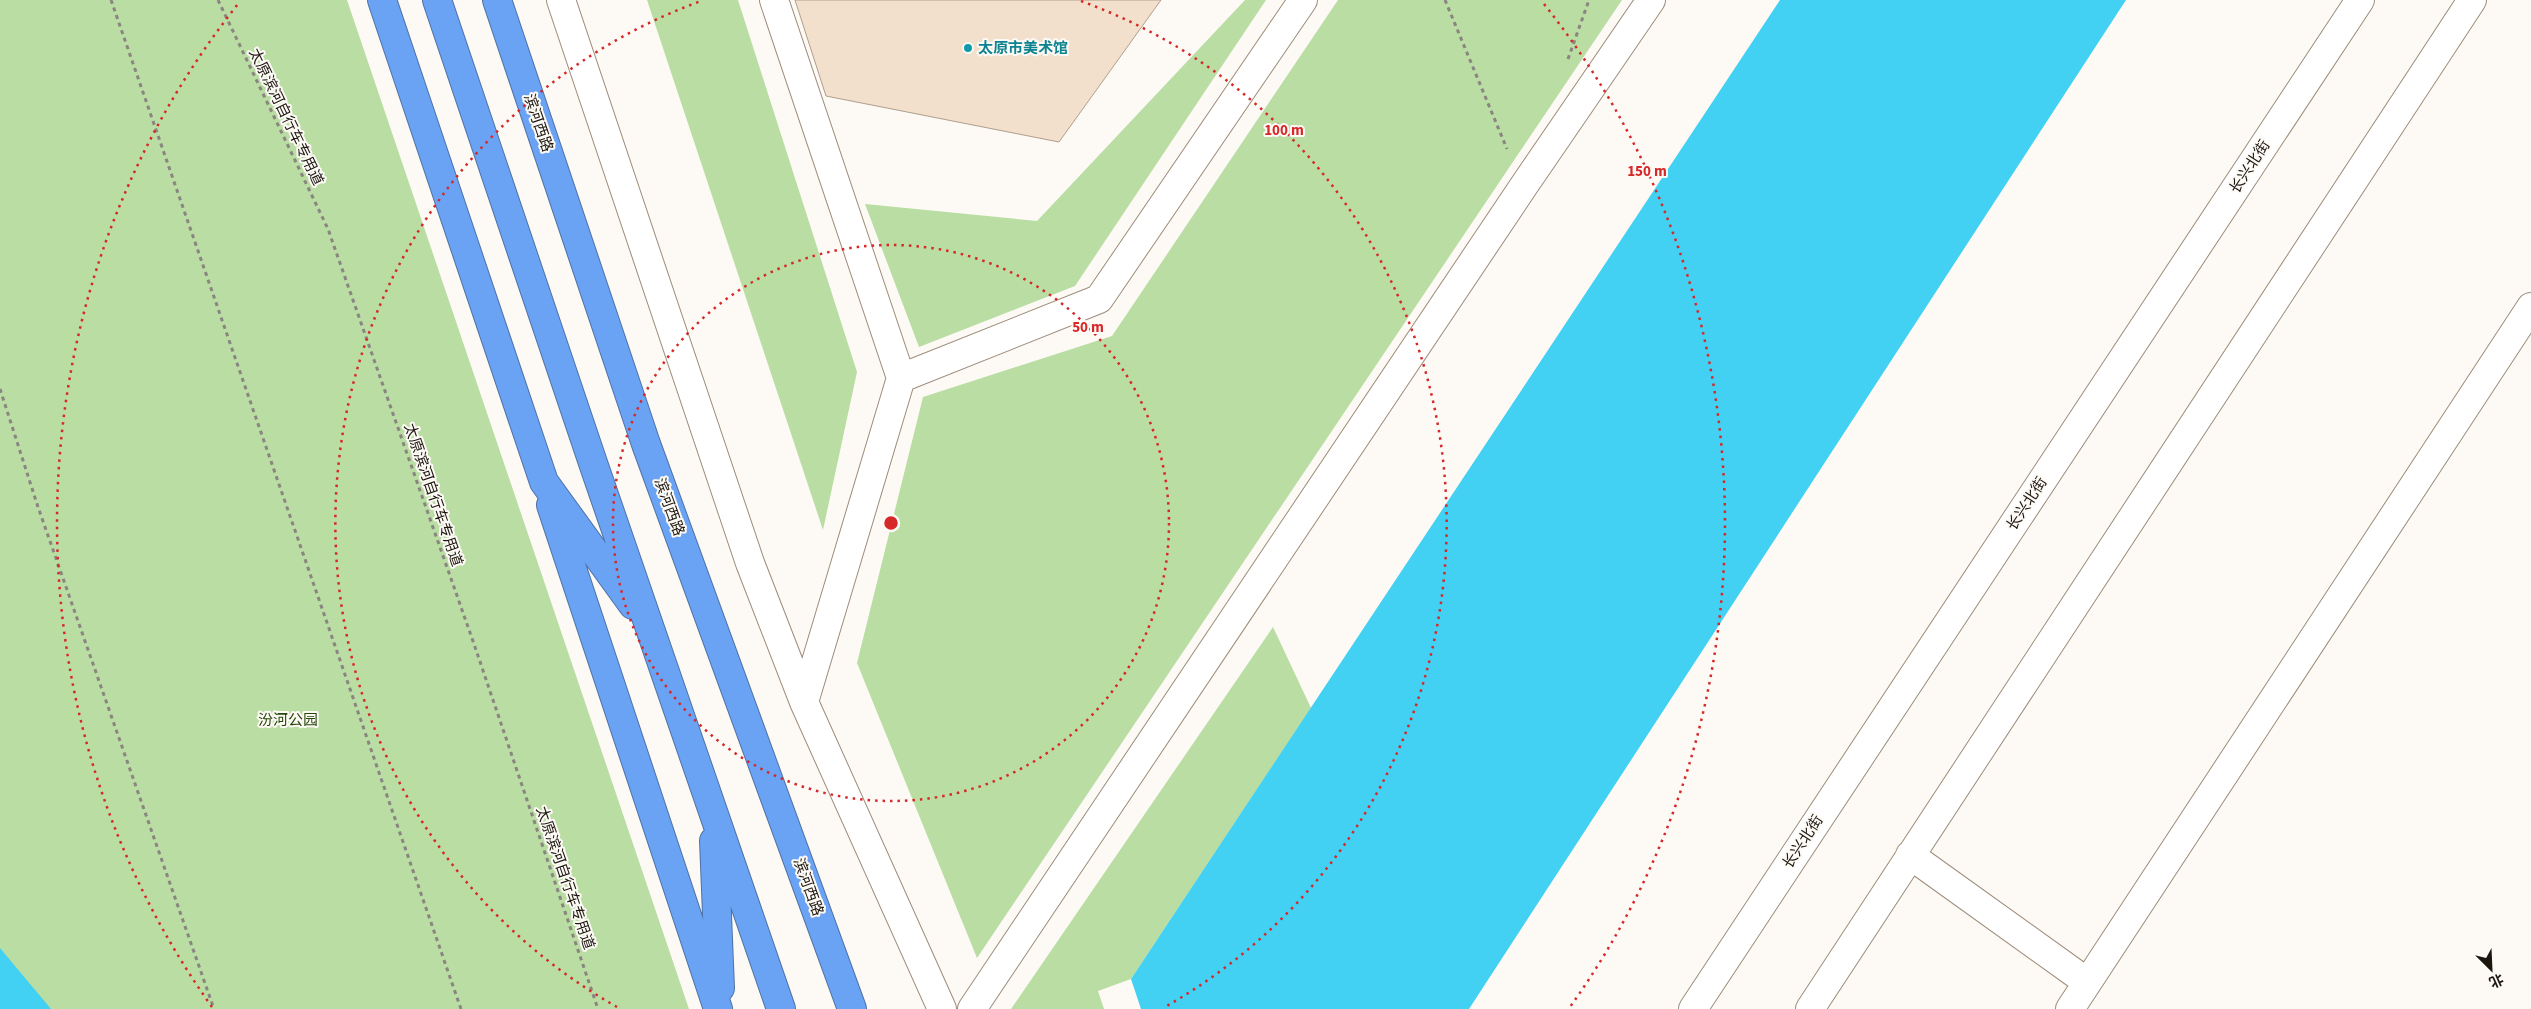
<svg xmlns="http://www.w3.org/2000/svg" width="2531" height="1009" font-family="'Source Sans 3','Noto Sans SC',sans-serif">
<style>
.green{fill:#b9dda2}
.water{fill:#43d1f3}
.building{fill:#f2e0cc;stroke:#af9e8c}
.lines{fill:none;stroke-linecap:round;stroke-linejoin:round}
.minor-casing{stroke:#9d8c7a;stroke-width:30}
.highway-casing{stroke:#4f72a4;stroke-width:30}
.path{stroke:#8a8580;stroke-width:3;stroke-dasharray:4 4;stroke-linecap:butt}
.minor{stroke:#fff;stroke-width:28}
.highway{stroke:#6aa3f4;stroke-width:28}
.ring{fill:none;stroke:#d62828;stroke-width:2.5;stroke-dasharray:2.5 5}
.culture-dot{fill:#0f9aa8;stroke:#fdfaf6;stroke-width:2}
.labels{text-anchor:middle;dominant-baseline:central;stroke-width:4;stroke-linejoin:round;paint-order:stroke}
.culture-label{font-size:15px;font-weight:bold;fill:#0d838f;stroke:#fdfaf6;text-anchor:start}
.street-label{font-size:15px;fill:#1c160f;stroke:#fdfaf6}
.park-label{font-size:15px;fill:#274609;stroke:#fdfaf6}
.centre{fill:#d62828;stroke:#fdfaf6;stroke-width:2.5}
.ring-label{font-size:15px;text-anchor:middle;font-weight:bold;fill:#d62828;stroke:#fdfaf6;stroke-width:4;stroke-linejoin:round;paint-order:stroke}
</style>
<rect width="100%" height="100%" fill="#fdfaf6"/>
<!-- green -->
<path class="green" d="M0,0H347L689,1009H0Z
M647,0H738L857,372L823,530Z
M1245,0H1266L1075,286L919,347L865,204L1037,221Z
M1338,0H1622L977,958L857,663L923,397L1112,336Z
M1273,627L1311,708L1131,979L1098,991L1104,1009H1011Z"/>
<!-- water -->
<path class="water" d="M1780,0H2126L1469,1009H1141L1131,979Z
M0,948L5,954L51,1009H0Z"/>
<!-- building -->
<path class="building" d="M795,0H1161L1059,142L826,96Z"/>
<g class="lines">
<!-- minor casing -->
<g class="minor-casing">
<path id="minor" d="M561,0L750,563L804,702L942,1009
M774,0L901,378
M804,702L901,378L1099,299L1303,0
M1910,855L2087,982
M972,1009L1523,187L1651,0
M1693,1009L2360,0
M1810,1009L2472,0
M2070,1009L2531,307"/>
</g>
<!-- highway casing -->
<g class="highway-casing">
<path id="highway" d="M382,0L544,482L633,605
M437,0L593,463L781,1009
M497,0L646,444L852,1009
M551,505L718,1009
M714,841L720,988"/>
</g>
<!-- path -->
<path class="path" d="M111,0L461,1009
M218,0L328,229L474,644L598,1009
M1445,0L1507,149
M1568,59L1589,0
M0,389L38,507L214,1009"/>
<!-- minor -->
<use href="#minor" class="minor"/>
<!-- highway -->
<use href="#highway" class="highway"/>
</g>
<!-- distance rings -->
<g class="ring">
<circle cx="891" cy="523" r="278"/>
<path d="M617 1007A556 556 0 0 1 701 1M1081 1A556 556 0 0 1 1165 1007"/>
<path d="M212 1007A834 834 0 0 1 238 4M1544 4A834 834 0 0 1 1570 1007"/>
</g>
<!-- markers -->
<circle class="culture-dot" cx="968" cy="48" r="5"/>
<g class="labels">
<!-- culture labels -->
<g class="culture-label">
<text x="978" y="48">太原市美术馆</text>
</g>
<!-- street labels -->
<g class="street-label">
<text transform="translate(286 117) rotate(64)">太原滨河自行车专用道</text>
<text transform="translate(538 123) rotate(71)">滨河西路</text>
<text transform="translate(2250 167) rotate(-57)">长兴北街</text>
<text transform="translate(433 495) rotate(71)">太原滨河自行车专用道</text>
<text transform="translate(2027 504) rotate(-57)">长兴北街</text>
<text transform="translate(669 507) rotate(70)">滨河西路</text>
<text transform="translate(1803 842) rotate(-57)">长兴北街</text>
<text transform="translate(565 878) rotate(71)">太原滨河自行车专用道</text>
<text transform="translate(808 887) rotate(70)">滨河西路</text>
</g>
<!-- park labels -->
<g class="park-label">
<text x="288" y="720">汾河公园</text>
</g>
</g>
<circle cx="891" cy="523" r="8" class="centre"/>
<g class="ring-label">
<text x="1284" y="135">100 m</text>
<text x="1647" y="176">150 m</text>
<text x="1088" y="332">50 m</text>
</g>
<!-- north arrow -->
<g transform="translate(2491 969) rotate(156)" stroke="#fdfaf6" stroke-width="4" paint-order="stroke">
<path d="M0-4L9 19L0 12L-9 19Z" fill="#1c160f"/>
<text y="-8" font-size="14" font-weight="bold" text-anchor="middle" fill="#1c160f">北</text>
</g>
</svg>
